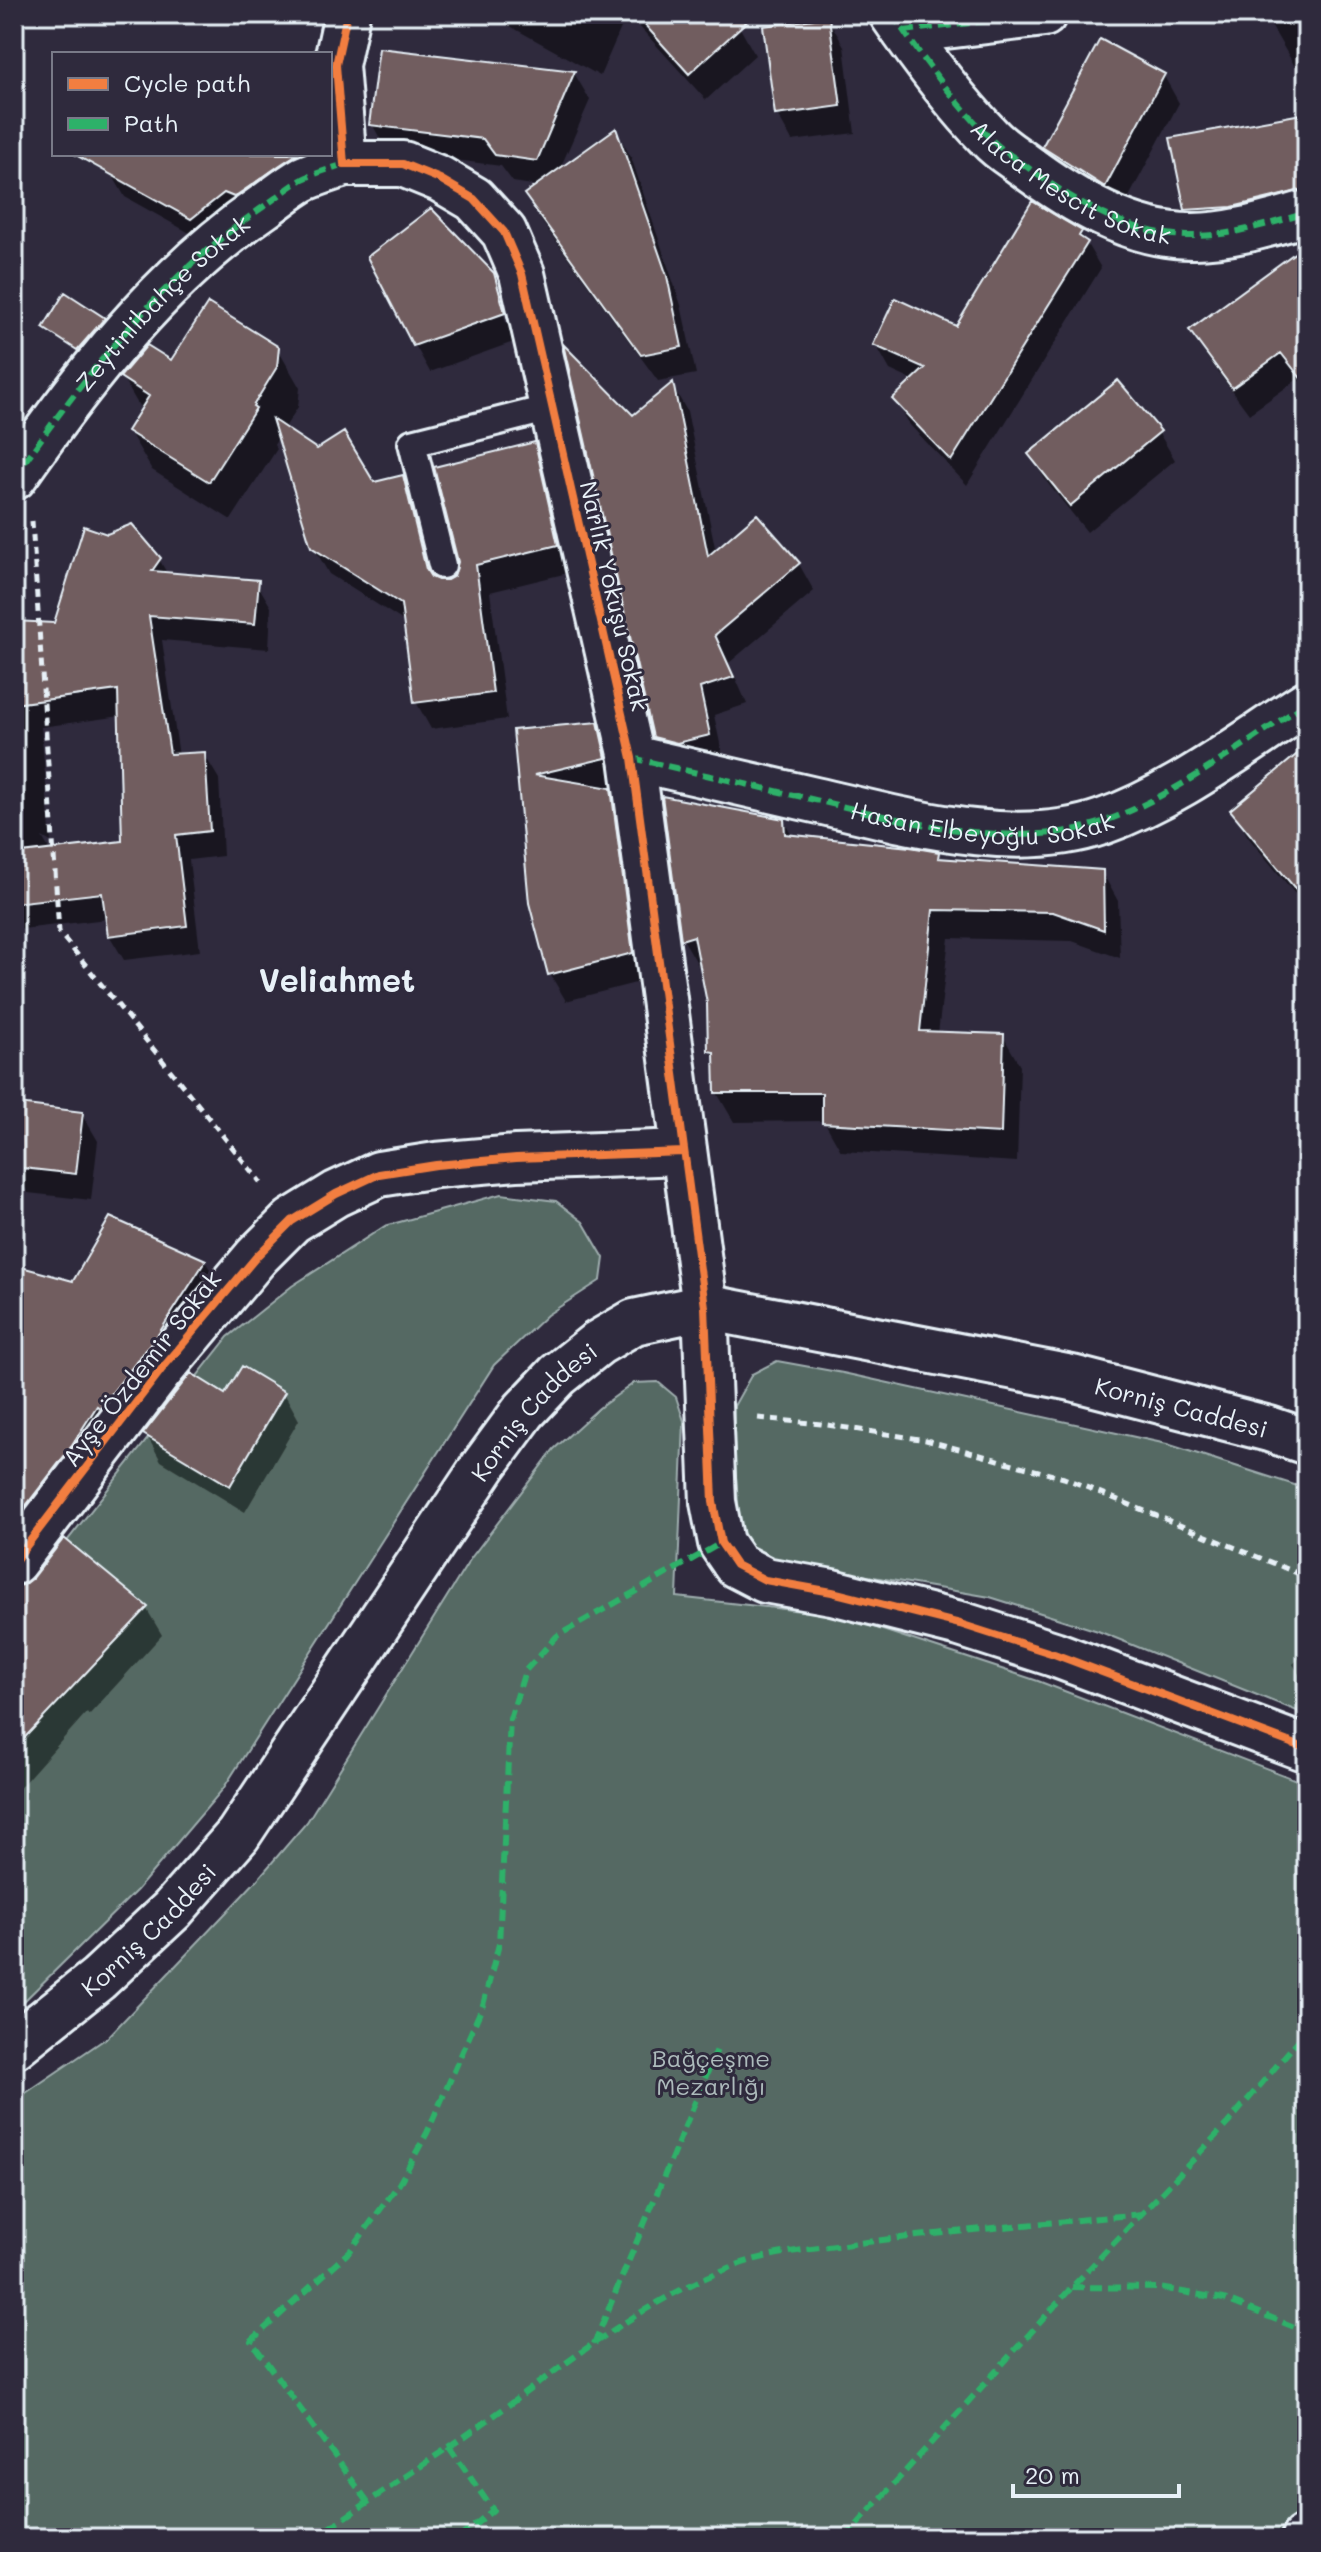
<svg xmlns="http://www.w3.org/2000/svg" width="1321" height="2552" font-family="Mali,sans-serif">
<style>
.green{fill:#546963;stroke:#9eadae;stroke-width:2}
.shadow{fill:#0007;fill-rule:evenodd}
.building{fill:#715d5e;stroke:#e8f1f8;stroke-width:2}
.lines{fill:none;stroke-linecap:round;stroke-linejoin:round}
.lane-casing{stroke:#e8f1f8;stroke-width:32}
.street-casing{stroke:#e8f1f8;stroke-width:50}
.secondary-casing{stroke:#e8f1f8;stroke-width:50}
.path{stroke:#e8f1f8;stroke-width:5;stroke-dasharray:8 6;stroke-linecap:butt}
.lane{stroke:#2f2a3d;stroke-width:26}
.street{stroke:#2f2a3d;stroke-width:44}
.secondary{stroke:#2f2a3d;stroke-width:44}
.quiet{stroke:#2db169;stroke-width:6;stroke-dasharray:12 6;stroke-linecap:butt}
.cycleway-casing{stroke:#2f2a3d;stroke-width:13}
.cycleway{stroke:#f27e40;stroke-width:8}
.labels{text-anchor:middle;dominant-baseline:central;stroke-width:6;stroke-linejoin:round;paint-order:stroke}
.street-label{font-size:24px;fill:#e8f1f8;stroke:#2f2a3d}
.park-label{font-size:24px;fill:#adbbbc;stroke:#2f2a3d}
.district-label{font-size:32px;font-weight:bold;fill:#e8f1f8;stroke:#2f2a3d}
</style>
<rect width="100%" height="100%" fill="#2f2a3d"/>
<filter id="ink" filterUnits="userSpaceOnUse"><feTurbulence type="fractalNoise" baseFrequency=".0125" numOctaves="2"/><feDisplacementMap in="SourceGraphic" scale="16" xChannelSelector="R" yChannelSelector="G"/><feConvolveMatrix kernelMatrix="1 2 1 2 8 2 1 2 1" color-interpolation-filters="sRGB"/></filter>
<g filter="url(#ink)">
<!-- green -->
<path class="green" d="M501,1194L556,1201L583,1222L604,1258L601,1280L547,1315L494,1365L223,1789L137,1890L14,2011V1599L67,1541L228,1337L292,1286L385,1226Z
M777,1361L843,1373L1167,1444L1307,1489V1715L1098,1631L990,1597L780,1561L752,1549L740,1528L733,1437L734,1406L752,1374Z
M658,1382L676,1397L684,1421L677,1597L837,1615L1038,1681L1307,1784V2538H14V2101L108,2037L257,1880L307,1822L471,1558L554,1449L599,1408L634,1383Z"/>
<!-- shadow -->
<path class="shadow" d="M488,14H627L600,76Z
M628,14H727L740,28L755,55L706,100Z
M1272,14H1307V87L1266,17Z
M828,19L844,46L855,133L792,141L777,114Z
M381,50L574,73L590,100L559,171L616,131L631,157L681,305L696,374L658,381L542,222L526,195L539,186L513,182L501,166L387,151L372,124Z
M1164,76L1179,103L1121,212L1060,174L1045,147Z
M1307,115V218L1203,237L1187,210Z
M121,154H327L195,236L125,197L111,173Z
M1080,232L1101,268L967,485L910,425L895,399L914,381L890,370L876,345L957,328Z
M1307,263V390L1298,379L1249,414L1207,357L1192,330Z
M493,274L509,302L519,340L430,372L415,345ZM495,282L500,288L510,322L506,323Z
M103,319L111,333L82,360L74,346Z
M277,348L300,388L298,407L284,429L373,484L402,477L418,504L437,582H447L455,577L534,444L549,471L572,572L490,592L507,719L431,729L416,702L405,622L329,574L313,546L279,437L274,445L277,449L231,520L152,470L129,431L142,411L122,377L172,363Z
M1118,383L1159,433L1175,460L1087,532L1046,481L1030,454Z
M672,385L687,411L716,552L799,564L814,591L729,663L747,704L714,715L724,762L671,764L655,736L633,418Z
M159,559L168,575L256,582L271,607L269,649L162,640L179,756L204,754L219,779L223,856L189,860L200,951L124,960L109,935L107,919L14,930V623L55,625ZM121,716L124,843L51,852L42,837L51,842L41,727Z
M597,725L613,752L621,785L609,788L625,817L647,980L566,1001L550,974L515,732Z
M1307,748V897L1301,901L1248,837L1233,810Z
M783,820L792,836L938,854L941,860L1102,872L1118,901L1120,958L1072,941L949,938L938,1034L1003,1036L1020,1066L1017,1162L841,1151L824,1121L734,1122L717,1093V1062L710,1050L709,1003L702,967L700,968L683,939Z
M19,1106L82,1114L98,1141L91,1200L28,1193L14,1169Z
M1307,1106V1128L1301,1118Z
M205,1261L221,1288L14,1568V1267L74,1283Z
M284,1393L299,1420L245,1512L161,1461L146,1434Z
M14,1602L146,1608L162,1635L89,1715L87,1712L14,1794Z
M1307,1651V1688L1293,1664Z"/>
<!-- building -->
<path class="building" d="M635,14H755L689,74Z
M829,17L841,106L775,115L763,26Z
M1100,39L1165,74L1105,187L1042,147Z
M379,48L575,71L537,161L495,155L483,139L369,125Z
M1307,113V189L1232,207L1185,210L1170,138Z
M616,128L667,276L682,347L641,355L524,194Z
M74,154H297L234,197L224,193L191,219Z
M1032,201L1082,231L1079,236L1088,242L951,461L892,399L925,368L873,345L895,298L956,326Z
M431,208L494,273L505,313L413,346L367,257Z
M1307,244V386L1281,353L1232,388L1189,330Z
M65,292L105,318L77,350L43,328Z
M208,303L279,347L277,367L253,406L256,408L209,482L127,431L149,396L120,377L147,345L171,360Z
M563,344L633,415L673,382L708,556L757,514L800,563L715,635L734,677L700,688L710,735L677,743L653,737Z
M1118,380L1161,431L1070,506L1028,454Z
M272,419L317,449L344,432L374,482L403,475L426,569L431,577L438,580H447L454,576L458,562L434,467L535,442L558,545L476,565L493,693L414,703L401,604L311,547Z
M132,524L161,558L152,571L259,580L255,624L149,616L170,754L205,752L210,831L176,835L187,926L108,936L102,893L14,903V854L122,841L118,690L14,704V621L54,623L84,526L107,534Z
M598,722L606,758L534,775L611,788L633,953L548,975L529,903L513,730Z
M1307,746V903L1230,810Z
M662,796L784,819L785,834L910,847L939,852L938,858L1103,870L1104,930L1053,912L933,910L920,1031L1004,1034L1001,1133L822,1123V1093H715L714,1052L708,1051L707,1003L694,936L681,940Z
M18,1104L83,1112L76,1174L14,1167Z
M110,1217L206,1260L159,1333L100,1408L97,1406L68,1451L14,1521V1265L73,1281Z
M242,1366L285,1392L230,1486L143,1434L191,1373L225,1394Z
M64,1538L148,1607L14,1749V1586L24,1585L33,1578Z"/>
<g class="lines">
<!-- lane casing -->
<g class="lane-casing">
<path id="lane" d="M442,565L412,443L551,408"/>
</g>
<!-- street casing -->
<g class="street-casing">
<g id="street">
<path d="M347,14L336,65L344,164H403L440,179L474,199L504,232L522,274L632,758L705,1307L713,1502L721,1543L736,1565L765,1580L832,1592L960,1624L1054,1654L1307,1749"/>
<path d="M892,14C922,58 953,100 990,138C999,148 1012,156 1023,164C1071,200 1132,237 1194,236C1232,236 1271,223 1307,213"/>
<path d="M904,31L1044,14"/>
<path id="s1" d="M14,477C84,377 161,277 263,207C276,198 289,187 303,179C316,173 330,169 344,164"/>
<path id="s2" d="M632,758C693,772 754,786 815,800C903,820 1014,853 1102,822C1176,796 1241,745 1307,703"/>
<path d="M14,1562L161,1370L257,1256L292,1221L336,1194L379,1174L436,1165L516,1158L684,1152"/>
</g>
</g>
<!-- secondary casing -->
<g class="secondary-casing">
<g id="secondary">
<path id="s3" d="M14,2046L98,1979L172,1910L238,1835L485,1464L524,1411L558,1375L598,1343L634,1322L705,1307L1072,1378L1269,1429L1307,1442"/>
<path d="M1304,2538L1307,2537"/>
</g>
</g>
<!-- path -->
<path class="path" d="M32,521L59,932L261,1183
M758,1418L821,1424L926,1440L1064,1478L1307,1577"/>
<!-- lane -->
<use href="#lane" class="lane"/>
<!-- street -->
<use href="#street" class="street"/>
<!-- secondary -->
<use href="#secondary" class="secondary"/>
<!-- quiet -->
<g class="quiet">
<path id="s4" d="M892,14C922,58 953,100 990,138C999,148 1012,156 1023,164C1071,200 1132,237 1194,236C1232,236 1271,223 1307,213"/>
<path d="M904,31L1044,14"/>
<path d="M14,477C84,377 161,277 263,207C276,198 289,187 303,179C316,173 330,169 344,164"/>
<path d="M632,758C693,772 754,786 815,800C903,820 1014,853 1102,822C1176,796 1241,745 1307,703"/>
<path d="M1072,2287L1160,2288L1224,2299L1307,2332"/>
<path d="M594,2344L718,2047"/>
<path d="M449,2447C542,2385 628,2306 734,2266C774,2251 817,2249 859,2243C953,2231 1047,2223 1142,2214"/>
<path d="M368,2502L251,2341L350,2251L399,2184L427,2133L483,2005L499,1944L510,1719L525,1671L557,1636L721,1543"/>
<path d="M315,2538L449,2447L493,2510L459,2538"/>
<path d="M845,2538L1072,2287L1228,2123L1307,2030"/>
</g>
<!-- cycleway casing -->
<g class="cycleway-casing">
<path id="cycleway" d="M347,14L336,65L344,164H403L440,179L474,199L504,232L522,274L632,758L705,1307L713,1502L721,1543L736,1565L765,1580L832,1592L960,1624L1054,1654L1307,1749
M14,1562L161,1370L257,1256L292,1221L336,1194L379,1174L436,1165L516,1158L684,1152"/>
</g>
<!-- cycleway -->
<use href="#cycleway" class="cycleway"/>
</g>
</g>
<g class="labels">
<!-- street labels -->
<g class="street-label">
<text stroke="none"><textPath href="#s4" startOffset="252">Alaca Mescit Sokak</textPath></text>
<text stroke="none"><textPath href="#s1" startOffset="230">Zeytinlibahçe Sokak</textPath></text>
<text transform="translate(615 596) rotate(77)">Narlık Yokuşu Sokak</text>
<text stroke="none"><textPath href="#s2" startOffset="358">Hasan Elbeyoğlu Sokak</textPath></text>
<text transform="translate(141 1368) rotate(-52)">Ayşe Özdemir Sokak</text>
<text stroke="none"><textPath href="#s3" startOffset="1522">Korniş Caddesi</textPath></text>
<text stroke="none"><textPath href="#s3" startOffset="826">Korniş Caddesi</textPath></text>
<text stroke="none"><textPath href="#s3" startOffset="178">Korniş Caddesi</textPath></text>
</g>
<!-- park labels -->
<g class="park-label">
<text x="711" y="2057">Bağçeşme<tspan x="711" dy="28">Mezarlığı</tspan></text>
</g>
<!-- district labels -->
<g class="district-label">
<text x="337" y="979">Veliahmet</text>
</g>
</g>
<!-- margin -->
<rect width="1321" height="2552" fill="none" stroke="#2f2a3d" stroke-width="48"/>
<rect x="24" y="24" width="1273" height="2504" fill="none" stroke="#e8f1f8" stroke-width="3" filter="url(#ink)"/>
<!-- legend -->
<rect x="52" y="52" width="280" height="104" fill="#2f2a3d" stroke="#797a88" stroke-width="2"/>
<rect x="68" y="78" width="40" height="12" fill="#f27e40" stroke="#797a88" stroke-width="2"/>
<text x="124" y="92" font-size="24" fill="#e8f1f8">Cycle path</text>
<rect x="68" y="118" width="40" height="12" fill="#2db169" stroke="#797a88" stroke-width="2"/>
<text x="124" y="132" font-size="24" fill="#e8f1f8">Path</text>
<!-- scale -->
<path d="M1013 2484v12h166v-12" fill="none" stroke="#e8f1f8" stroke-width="4"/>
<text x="1025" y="2484" font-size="24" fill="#e8f1f8" stroke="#2f2a3d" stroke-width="6" paint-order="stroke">20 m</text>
</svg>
